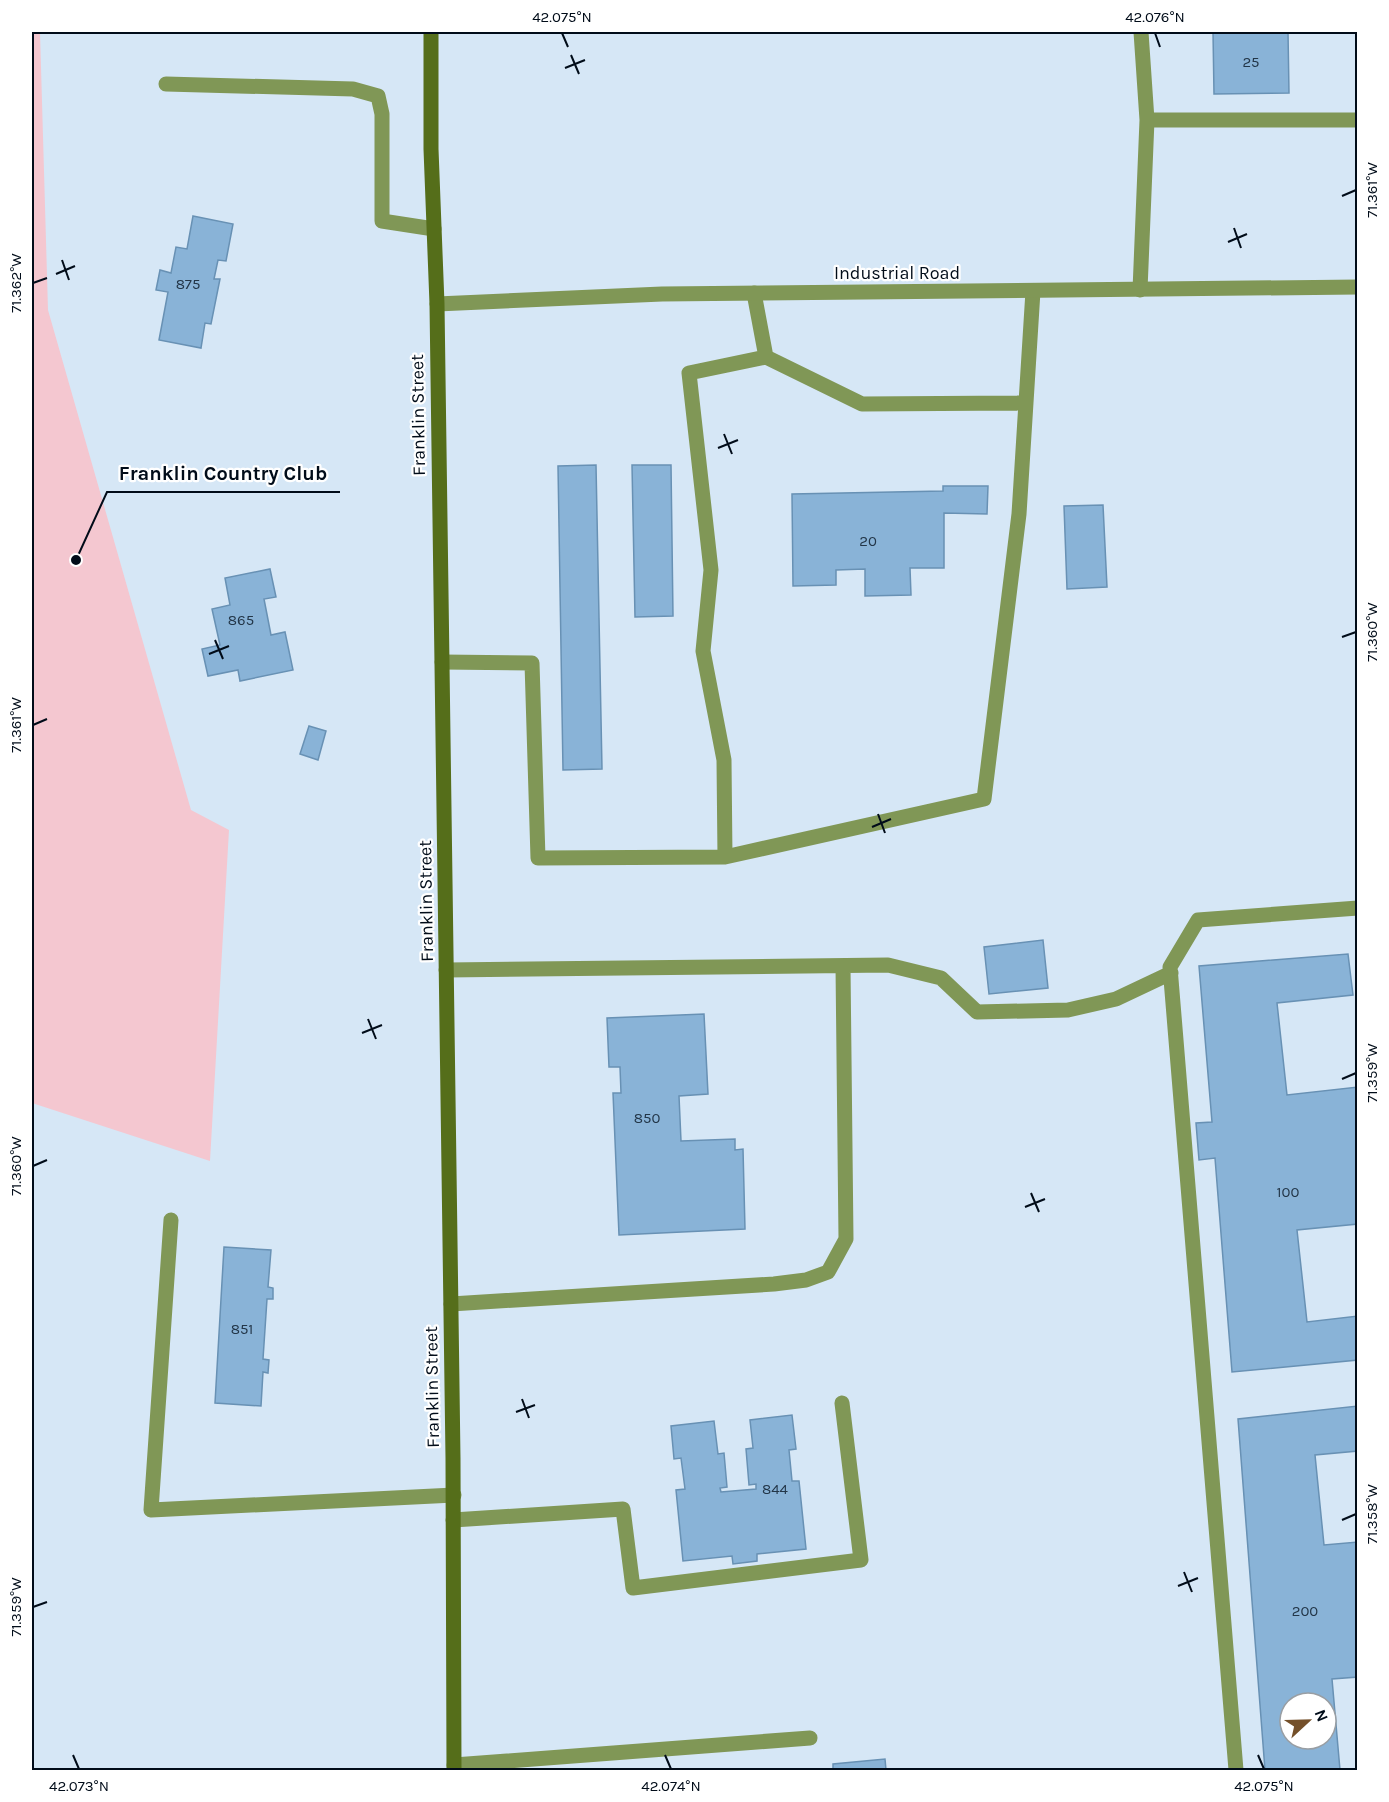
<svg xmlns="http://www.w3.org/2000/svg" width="1389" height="1802" font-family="Karla,sans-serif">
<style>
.green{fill:#f4c7d0}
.building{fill:#89b3d7;stroke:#6891b4;stroke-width:1.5;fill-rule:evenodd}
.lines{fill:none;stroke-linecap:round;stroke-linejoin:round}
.service{stroke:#809756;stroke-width:15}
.minor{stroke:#809756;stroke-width:15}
.secondary{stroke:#556e1a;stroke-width:15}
.ticks{fill:none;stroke:#010c19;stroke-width:2}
.labels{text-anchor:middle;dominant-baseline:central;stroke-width:4.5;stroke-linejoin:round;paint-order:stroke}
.number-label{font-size:15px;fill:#233648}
.street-label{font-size:18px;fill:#010c19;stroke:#fff}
.leader{fill:none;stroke:#010c19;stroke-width:2}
.callout-dot{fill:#010c19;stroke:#fff;stroke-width:2}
.callout-label{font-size:20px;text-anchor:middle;font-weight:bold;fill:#010c19;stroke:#fff;stroke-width:4.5;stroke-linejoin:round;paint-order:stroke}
.neatline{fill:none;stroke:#010c19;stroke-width:2}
.ticks-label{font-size:15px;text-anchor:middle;fill:#010c19}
</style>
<rect width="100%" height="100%" fill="#d6e7f6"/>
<!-- green -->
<path class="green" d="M32,32H40L48,310L191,810L229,830L210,1161L32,1103Z"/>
<!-- building -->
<path class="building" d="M1213,32H1288L1289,93L1214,94Z
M193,216L233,224L226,261L218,260L214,279H220L211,324L205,323L201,348L159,340L168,292L156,290L160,270L171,273L176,247L187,249Z
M596,465L602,769L563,770L558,466Z
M632,465H671L673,616L635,617Z
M943,486H988L987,514L944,513V568H910L911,595L865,596V569L836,570V585L793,586L792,494L943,491Z
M1103,505L1107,587L1067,589L1064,506Z
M270,569L276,597L264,599L271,635L285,632L293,670L240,681L238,670L208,676L202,649L220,645L212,609L230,605L225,578Z
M309,726L326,731L318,760L300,754Z
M1043,940L1048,988L989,994L984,947Z
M1348,954L1353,995L1277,1003L1287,1095L1358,1087V1224L1297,1230L1307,1322L1358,1316V1360L1232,1372L1215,1158L1199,1160L1196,1123L1212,1122L1199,966Z
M704,1014L708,1094L679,1096L681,1141L735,1139V1150L743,1149L745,1229L619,1235L613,1093H621L620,1067H609L607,1018Z
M224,1247L271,1250L268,1287L273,1288V1299H267L263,1359L269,1360L268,1373L263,1372L261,1406L215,1403Z
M1358,1406V1451L1315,1455L1324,1545L1358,1542V1677L1332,1679L1340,1770H1265L1238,1419ZM1290,1703H1326V1739H1290Z
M792,1415L796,1449L789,1450L792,1481H799L806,1549L757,1554V1561L733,1564L732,1556L683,1561L676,1490L685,1489L681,1458L674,1459L671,1426L714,1421L718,1454L724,1453L727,1487L720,1488L721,1492L756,1489V1484L749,1485L746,1449L753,1448L750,1420Z
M885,1759L886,1770H833V1764Z"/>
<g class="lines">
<!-- service -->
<path class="service" d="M1141,32L1147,120
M166,84L353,89L378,96L382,114V221L434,229
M1140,290L1147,120H1358
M754,293L766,357L862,404L1026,403
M442,662L532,663L538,858L725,857L984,799L1019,514L1033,291
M725,857L724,760L703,651L711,570L689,373L766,357
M446,970L888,965L941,978L977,1012L1068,1010L1116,999L1171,973
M171,1220L151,1510L454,1495
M451,1304L774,1284L806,1280L828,1272L846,1239L843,966
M453,1520L623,1509L633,1588L861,1560L842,1403
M454,1765L810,1738
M1236,1770L1170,967L1198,920L1358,908"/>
<!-- minor -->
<path class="minor" d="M437,304L662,294L1358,287"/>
<!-- secondary -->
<path class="secondary" d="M431,32V149L437,304L453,1458L454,1770"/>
</g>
<!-- ticks -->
<path class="ticks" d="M562,33L568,47M1155,33L1160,47M571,55L579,74M565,68L585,60M1342,196L1356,190M1234,228L1241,248M1228,242L1247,234M62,260L69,280M56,274L75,266M33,283L47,278M724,434L732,454M718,448L738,440M1342,637L1356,632M215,640L223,659M209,654L229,646M33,725L47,719M878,814L885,833M872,827L891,819M368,1019L376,1039M362,1033L382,1025M1342,1079L1356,1073M33,1166L47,1160M1031,1193L1039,1212M1025,1207L1045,1199M522,1399L529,1418M516,1412L535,1405M1342,1520L1356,1514M1184,1572L1192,1592M1178,1586L1198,1578M33,1607L47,1602M73,1755L79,1769M665,1755L671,1769M1258,1755L1264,1769"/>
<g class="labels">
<!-- number labels -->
<g class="number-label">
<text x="1251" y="62">25</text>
<text x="188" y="284">875</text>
<text x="868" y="541">20</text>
<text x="241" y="620">865</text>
<text x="647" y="1118">850</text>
<text x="1288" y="1192">100</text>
<text x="242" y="1329">851</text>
<text x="775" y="1489">844</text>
<text x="1305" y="1611">200</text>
</g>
<!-- street labels -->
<g class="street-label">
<text x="897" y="273">Industrial Road</text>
<text transform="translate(418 415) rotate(-91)">Franklin Street</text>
<text transform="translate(426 901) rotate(-91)">Franklin Street</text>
<text transform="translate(432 1387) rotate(-91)">Franklin Street</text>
</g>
</g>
<!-- callouts -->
<path class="leader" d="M76 560L107 492H340"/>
<circle class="callout-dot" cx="76" cy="560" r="6"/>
<g class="callout-label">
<text x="223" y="480">Franklin Country Club</text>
</g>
<!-- border -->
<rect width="1389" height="1802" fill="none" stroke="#ffffff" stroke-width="66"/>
<!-- north arrow -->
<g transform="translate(1308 1721) rotate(68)"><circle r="28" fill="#ffffff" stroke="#999ea3" stroke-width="1.5"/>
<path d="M0-4.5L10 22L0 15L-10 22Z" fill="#74502a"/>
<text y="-9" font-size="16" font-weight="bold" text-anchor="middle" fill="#010c19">N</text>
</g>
<rect x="33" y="33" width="1323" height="1736" class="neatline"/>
<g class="ticks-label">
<text x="562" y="22">42.075°N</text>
<text x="1155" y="22">42.076°N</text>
<text transform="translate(1372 190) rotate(-90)" y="5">71.361°W</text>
<text transform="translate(16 283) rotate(-90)" y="5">71.362°W</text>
<text transform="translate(1372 632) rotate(-90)" y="5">71.360°W</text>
<text transform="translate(16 725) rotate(-90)" y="5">71.361°W</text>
<text transform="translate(1372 1073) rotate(-90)" y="5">71.359°W</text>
<text transform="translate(16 1166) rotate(-90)" y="5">71.360°W</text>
<text transform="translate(1372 1514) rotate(-90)" y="5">71.358°W</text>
<text transform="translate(16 1607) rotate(-90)" y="5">71.359°W</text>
<text x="79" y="1791">42.073°N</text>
<text x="671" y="1791">42.074°N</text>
<text x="1264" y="1791">42.075°N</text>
</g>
</svg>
